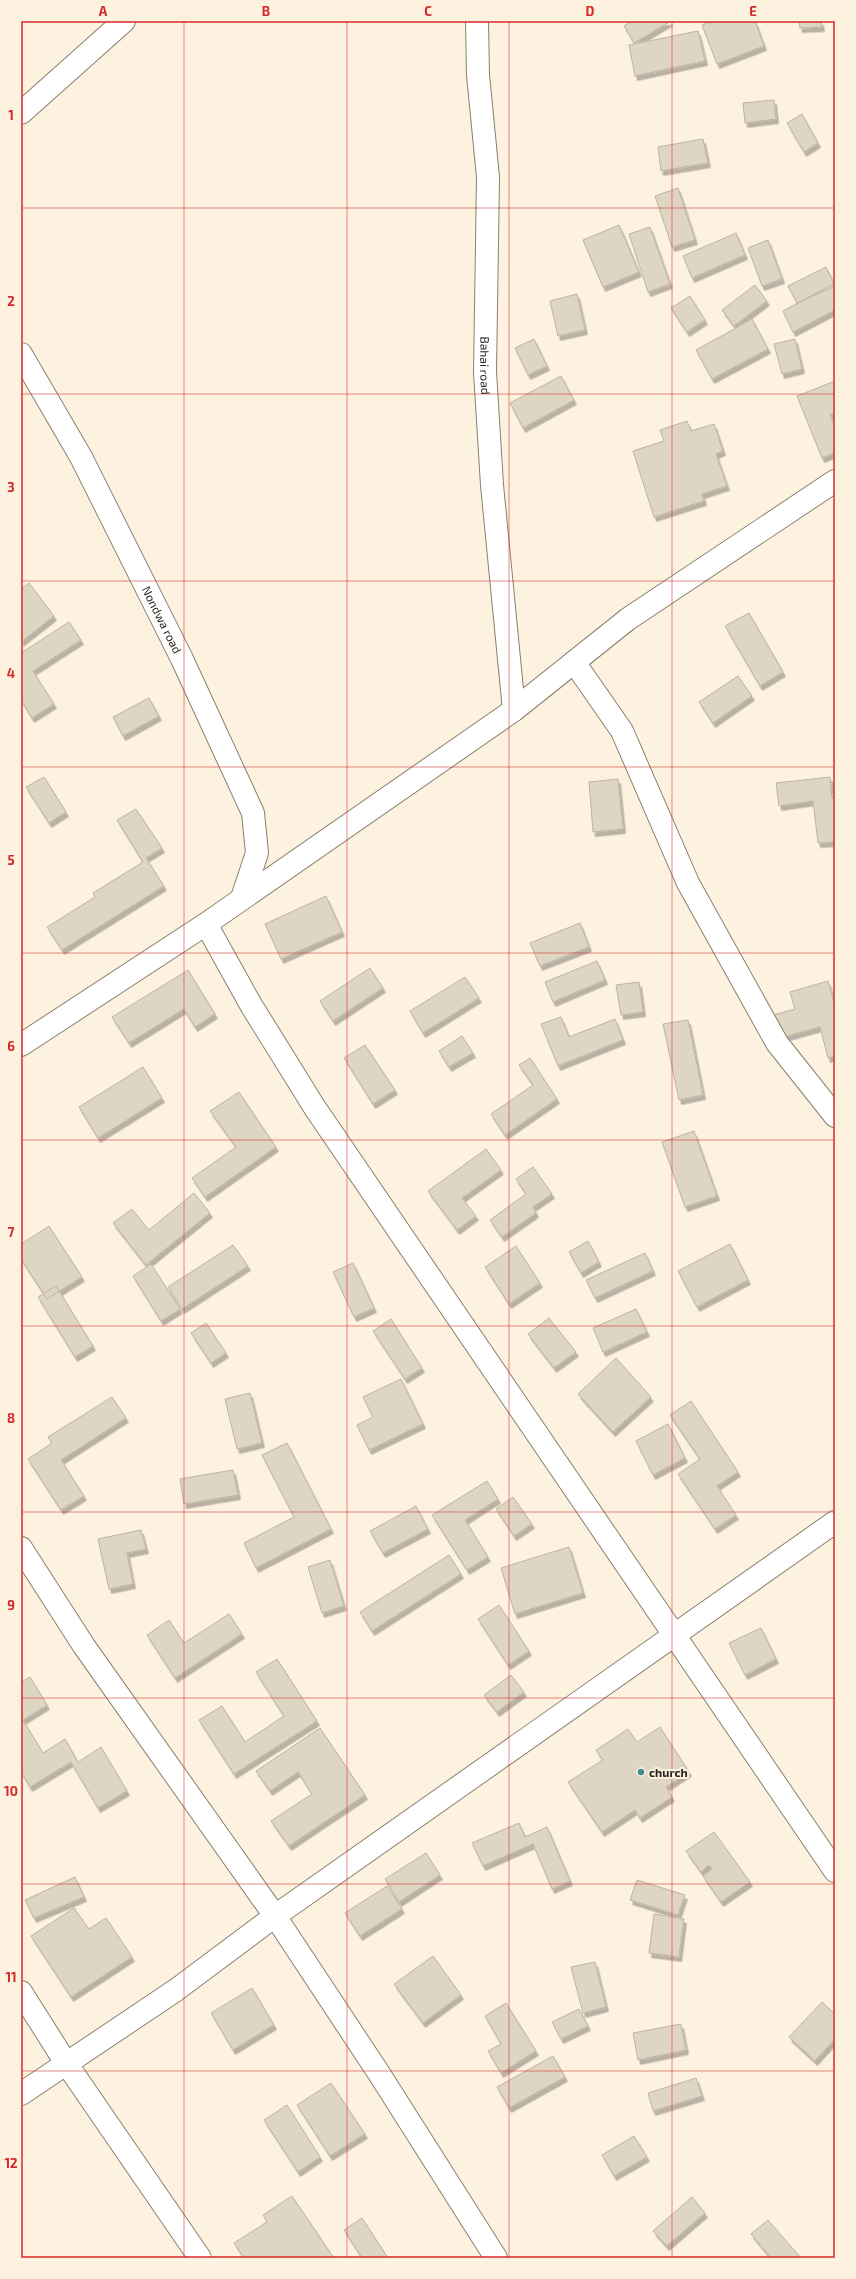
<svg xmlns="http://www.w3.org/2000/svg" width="856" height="2279" font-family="'Exo 2',sans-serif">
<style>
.building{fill:#dfd5c3;stroke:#bdb3a2;filter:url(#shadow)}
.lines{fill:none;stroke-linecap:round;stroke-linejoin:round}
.minor-casing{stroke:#89806f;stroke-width:24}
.minor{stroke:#fff;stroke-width:22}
.grid{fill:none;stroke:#d62828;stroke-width:1;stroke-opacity:0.55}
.poi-dot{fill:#448c8a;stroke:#fdf2e0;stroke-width:1.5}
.labels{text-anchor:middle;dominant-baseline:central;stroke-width:4;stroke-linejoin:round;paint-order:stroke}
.street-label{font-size:12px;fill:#2b2720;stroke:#fdf2e0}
.poi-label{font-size:12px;font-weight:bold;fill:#2b2720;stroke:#fdf2e0;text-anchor:start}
.neatline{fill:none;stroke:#d62828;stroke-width:1.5}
.grid-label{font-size:13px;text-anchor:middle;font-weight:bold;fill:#d62828}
</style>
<defs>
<filter id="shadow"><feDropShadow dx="2.5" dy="4.5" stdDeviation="0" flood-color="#0004"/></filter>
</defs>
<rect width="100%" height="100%" fill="#fdf2e0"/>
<!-- building -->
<path class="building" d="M633,21H671L634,43L624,26Z
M712,21H755L764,46L717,64L702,25Z
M799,21H821L822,27L800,28Z
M698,31L705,61L635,76L629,45Z
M774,100L776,119L745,123L743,103Z
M802,114L818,143L804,152L787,123Z
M703,139L708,163L661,171L658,147Z
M678,188L695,240L672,247L655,196Z
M619,225L639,272L603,287L583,240Z
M650,227L670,284L648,292L629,234Z
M736,233L745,255L692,278L683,256Z
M768,240L782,279L762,286L748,248Z
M826,267L835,286L797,303L788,286Z
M835,283V310L793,332L783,311Z
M755,285L767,301L734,326L722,310Z
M577,294L585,330L558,336L550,301Z
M690,296L705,320L687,332L671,308Z
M752,319L768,349L712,379L696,350Z
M534,339L547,366L528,375L515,348Z
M795,339L802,369L782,374L774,344Z
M561,376L574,400L523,428L510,403Z
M835,381V413L830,415L835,426V453L822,458L797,396Z
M687,421L691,431L714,424L723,451L716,454L727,486L702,494L704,501L654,517L633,451L664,441L660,430Z
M29,583L54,616L21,642V589Z
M749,613L783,672L760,686L725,626Z
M69,622L81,640L33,671L54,704L32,718L21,700V653Z
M738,676L752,696L713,723L699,702Z
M149,698L159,716L123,736L113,717Z
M44,777L66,812L49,823L26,787Z
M830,777L832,798H835V842L818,843L813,801L779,806L776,783Z
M618,779L623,829L593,832L589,782Z
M136,809L162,848L146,858L164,886L62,950L47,927L95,897L93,893L143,862L117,820Z
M326,896L342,932L281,959L265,924Z
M580,923L589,947L540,966L530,943Z
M597,961L605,980L553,1002L545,982Z
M370,968L383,988L333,1021L320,1001Z
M188,970L215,1014L195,1027L184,1009L129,1043L112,1017Z
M465,977L479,998L423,1033L410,1011Z
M828,981L835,1006V1056L828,1058L820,1027L773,1040L766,1017L795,1009L790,992Z
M639,982L643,1012L621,1015L616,985Z
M561,1017L569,1037L615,1019L623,1040L558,1066L541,1024Z
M688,1020L703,1095L679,1100L663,1024Z
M462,1036L473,1053L449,1067L439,1051Z
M365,1045L395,1090L373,1104L344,1058Z
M530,1058L557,1099L505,1135L491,1114L533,1085L519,1065Z
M143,1067L162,1098L98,1138L79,1107Z
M239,1092L276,1147L205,1197L192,1178L236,1147L210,1111Z
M694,1131L717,1196L685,1207L662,1142Z
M486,1149L501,1170L462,1198L476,1216L457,1230L428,1191Z
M533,1167L552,1194L533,1207L536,1213L502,1237L490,1220L526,1194L516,1179Z
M194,1193L210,1213L146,1265L113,1223L132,1209L149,1230Z
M49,1226L82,1277L47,1299L21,1259V1244Z
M588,1241L599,1262L581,1273L569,1252Z
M730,1244L748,1280L697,1307L678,1271Z
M233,1245L248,1266L182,1309L168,1287Z
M516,1246L540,1283L509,1304L485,1267Z
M645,1253L653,1271L595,1298L586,1280Z
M353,1263L374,1308L354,1317L333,1272Z
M151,1264L180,1309L161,1321L133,1276Z
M56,1286L93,1346L75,1357L38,1297Z
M636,1309L647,1332L603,1352L593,1328Z
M549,1318L576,1352L554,1368L528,1334Z
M391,1319L422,1368L405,1379L373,1331Z
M206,1323L226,1353L211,1363L191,1333Z
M616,1358L651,1397L613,1432L578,1394Z
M401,1379L423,1424L369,1450L357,1425L373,1417L363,1397Z
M250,1393L262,1443L237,1449L225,1399Z
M112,1397L126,1418L61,1460L84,1496L61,1510L28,1459L52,1443L48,1437Z
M691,1401L738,1472L717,1486L736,1515L715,1529L678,1474L700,1459L670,1415Z
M668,1424L685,1458L653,1475L636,1441Z
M287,1443L331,1529L256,1568L244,1543L294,1517L262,1455Z
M233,1470L238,1495L184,1504L180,1479Z
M487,1481L498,1499L465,1520L488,1557L467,1570L432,1515Z
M513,1497L532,1524L514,1536L496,1509Z
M416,1506L428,1529L383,1553L370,1531Z
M141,1530L146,1549L127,1553L133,1584L109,1589L98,1539Z
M569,1547L583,1593L515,1614L501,1568Z
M449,1555L461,1574L372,1631L360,1612Z
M330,1560L344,1606L322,1613L308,1567Z
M499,1605L529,1651L508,1665L478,1619Z
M229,1614L242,1634L175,1678L147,1635L169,1620L184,1643Z
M761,1628L776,1659L745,1675L729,1643Z
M277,1659L317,1721L234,1774L199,1720L222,1706L245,1742L284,1716L256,1672Z
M511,1675L524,1692L497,1712L484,1695Z
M30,1677L47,1705L23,1720L43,1753L65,1739L78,1762L101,1747L127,1791L98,1808L71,1762L30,1787L21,1772V1682Z
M660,1727L689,1772L666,1787L672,1797L640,1818L635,1810L602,1832L568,1782L603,1760L596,1750L628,1729L637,1742Z
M320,1728L365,1795L289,1846L271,1821L312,1794L298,1772L270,1791L256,1771Z
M519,1823L525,1837L547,1827L570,1881L552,1889L533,1844L483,1866L472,1843Z
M714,1832L750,1882L721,1902L703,1876L712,1869L709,1865L701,1872L686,1851Z
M426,1853L440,1875L399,1902L385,1879Z
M75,1877L84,1897L34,1918L25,1900Z
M637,1880L685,1895L678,1915L630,1900Z
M387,1886L402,1909L360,1936L345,1913Z
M74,1908L89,1929L106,1918L132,1957L71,1997L31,1936Z
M654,1914L684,1919L679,1957L649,1953Z
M433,1956L461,1995L423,2023L394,1984Z
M595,1962L606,2007L583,2013L571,1967Z
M252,1988L274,2025L233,2050L211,2013Z
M822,2002L835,2014V2039L815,2061L789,2037Z
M506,2003L536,2051L501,2073L488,2051L501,2044L485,2016Z
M579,2009L588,2026L561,2039L552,2022Z
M681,2024L686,2050L638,2060L633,2033Z
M553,2056L565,2077L509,2108L497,2087Z
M696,2078L702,2096L653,2111L648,2093Z
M331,2083L365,2134L330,2156L297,2105Z
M287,2105L320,2157L298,2172L264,2120Z
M634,2136L647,2157L614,2176L602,2155Z
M292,2196L334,2258H244L234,2243L267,2222L263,2215Z
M692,2197L705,2213L667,2246L653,2231Z
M362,2218L388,2258H362L344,2230Z
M768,2220L801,2258H771L751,2234Z"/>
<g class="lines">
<!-- minor casing -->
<g class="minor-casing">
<g id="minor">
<path id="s1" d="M477,21L478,75L488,177L485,372L492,485L514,710"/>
<path d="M21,113L124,21"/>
<path id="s2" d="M21,354L81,457L182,659L253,813L257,853L242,898"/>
<path d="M574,662L622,731L688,883L777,1043L835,1116"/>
<path d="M206,924L251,1005L315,1108L835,1871"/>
<path d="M21,1045L206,924L514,710L628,619L835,481"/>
<path d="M21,1548L84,1646L275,1916L380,2075L496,2258"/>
<path d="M21,1992L66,2063L200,2258"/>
<path d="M21,2094L176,1990L275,1916L835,1522"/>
</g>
</g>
<!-- minor -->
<use href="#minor" class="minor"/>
</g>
<!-- grid -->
<path class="grid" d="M184,21V2258M347,21V2258M509,21V2258M672,21V2258M21,208H835M21,394H835M21,581H835M21,767H835M21,953H835M21,1140H835M21,1326H835M21,1512H835M21,1698H835M21,1884H835M21,2071H835"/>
<!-- markers -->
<circle class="poi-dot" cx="641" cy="1772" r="4"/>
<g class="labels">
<!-- street labels -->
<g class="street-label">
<text stroke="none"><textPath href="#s1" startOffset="345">Bahai road</textPath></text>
<text stroke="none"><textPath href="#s2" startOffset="301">Nondwa road</textPath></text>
</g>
<!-- poi labels -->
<g class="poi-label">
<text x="649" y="1772">church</text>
</g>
</g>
<!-- border -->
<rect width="856" height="2279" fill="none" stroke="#fdf2e0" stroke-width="44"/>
<rect x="22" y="22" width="812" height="2235" class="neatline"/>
<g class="grid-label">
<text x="103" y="16">A</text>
<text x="266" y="16">B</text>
<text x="428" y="16">C</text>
<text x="590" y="16">D</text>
<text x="753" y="16">E</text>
<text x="11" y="120">1</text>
<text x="11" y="306">2</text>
<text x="11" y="492">3</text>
<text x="11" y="678">4</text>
<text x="11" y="865">5</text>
<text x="11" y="1051">6</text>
<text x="11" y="1237">7</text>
<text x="11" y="1423">8</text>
<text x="11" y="1610">9</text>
<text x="11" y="1796">10</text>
<text x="11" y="1982">11</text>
<text x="11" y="2168">12</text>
</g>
</svg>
